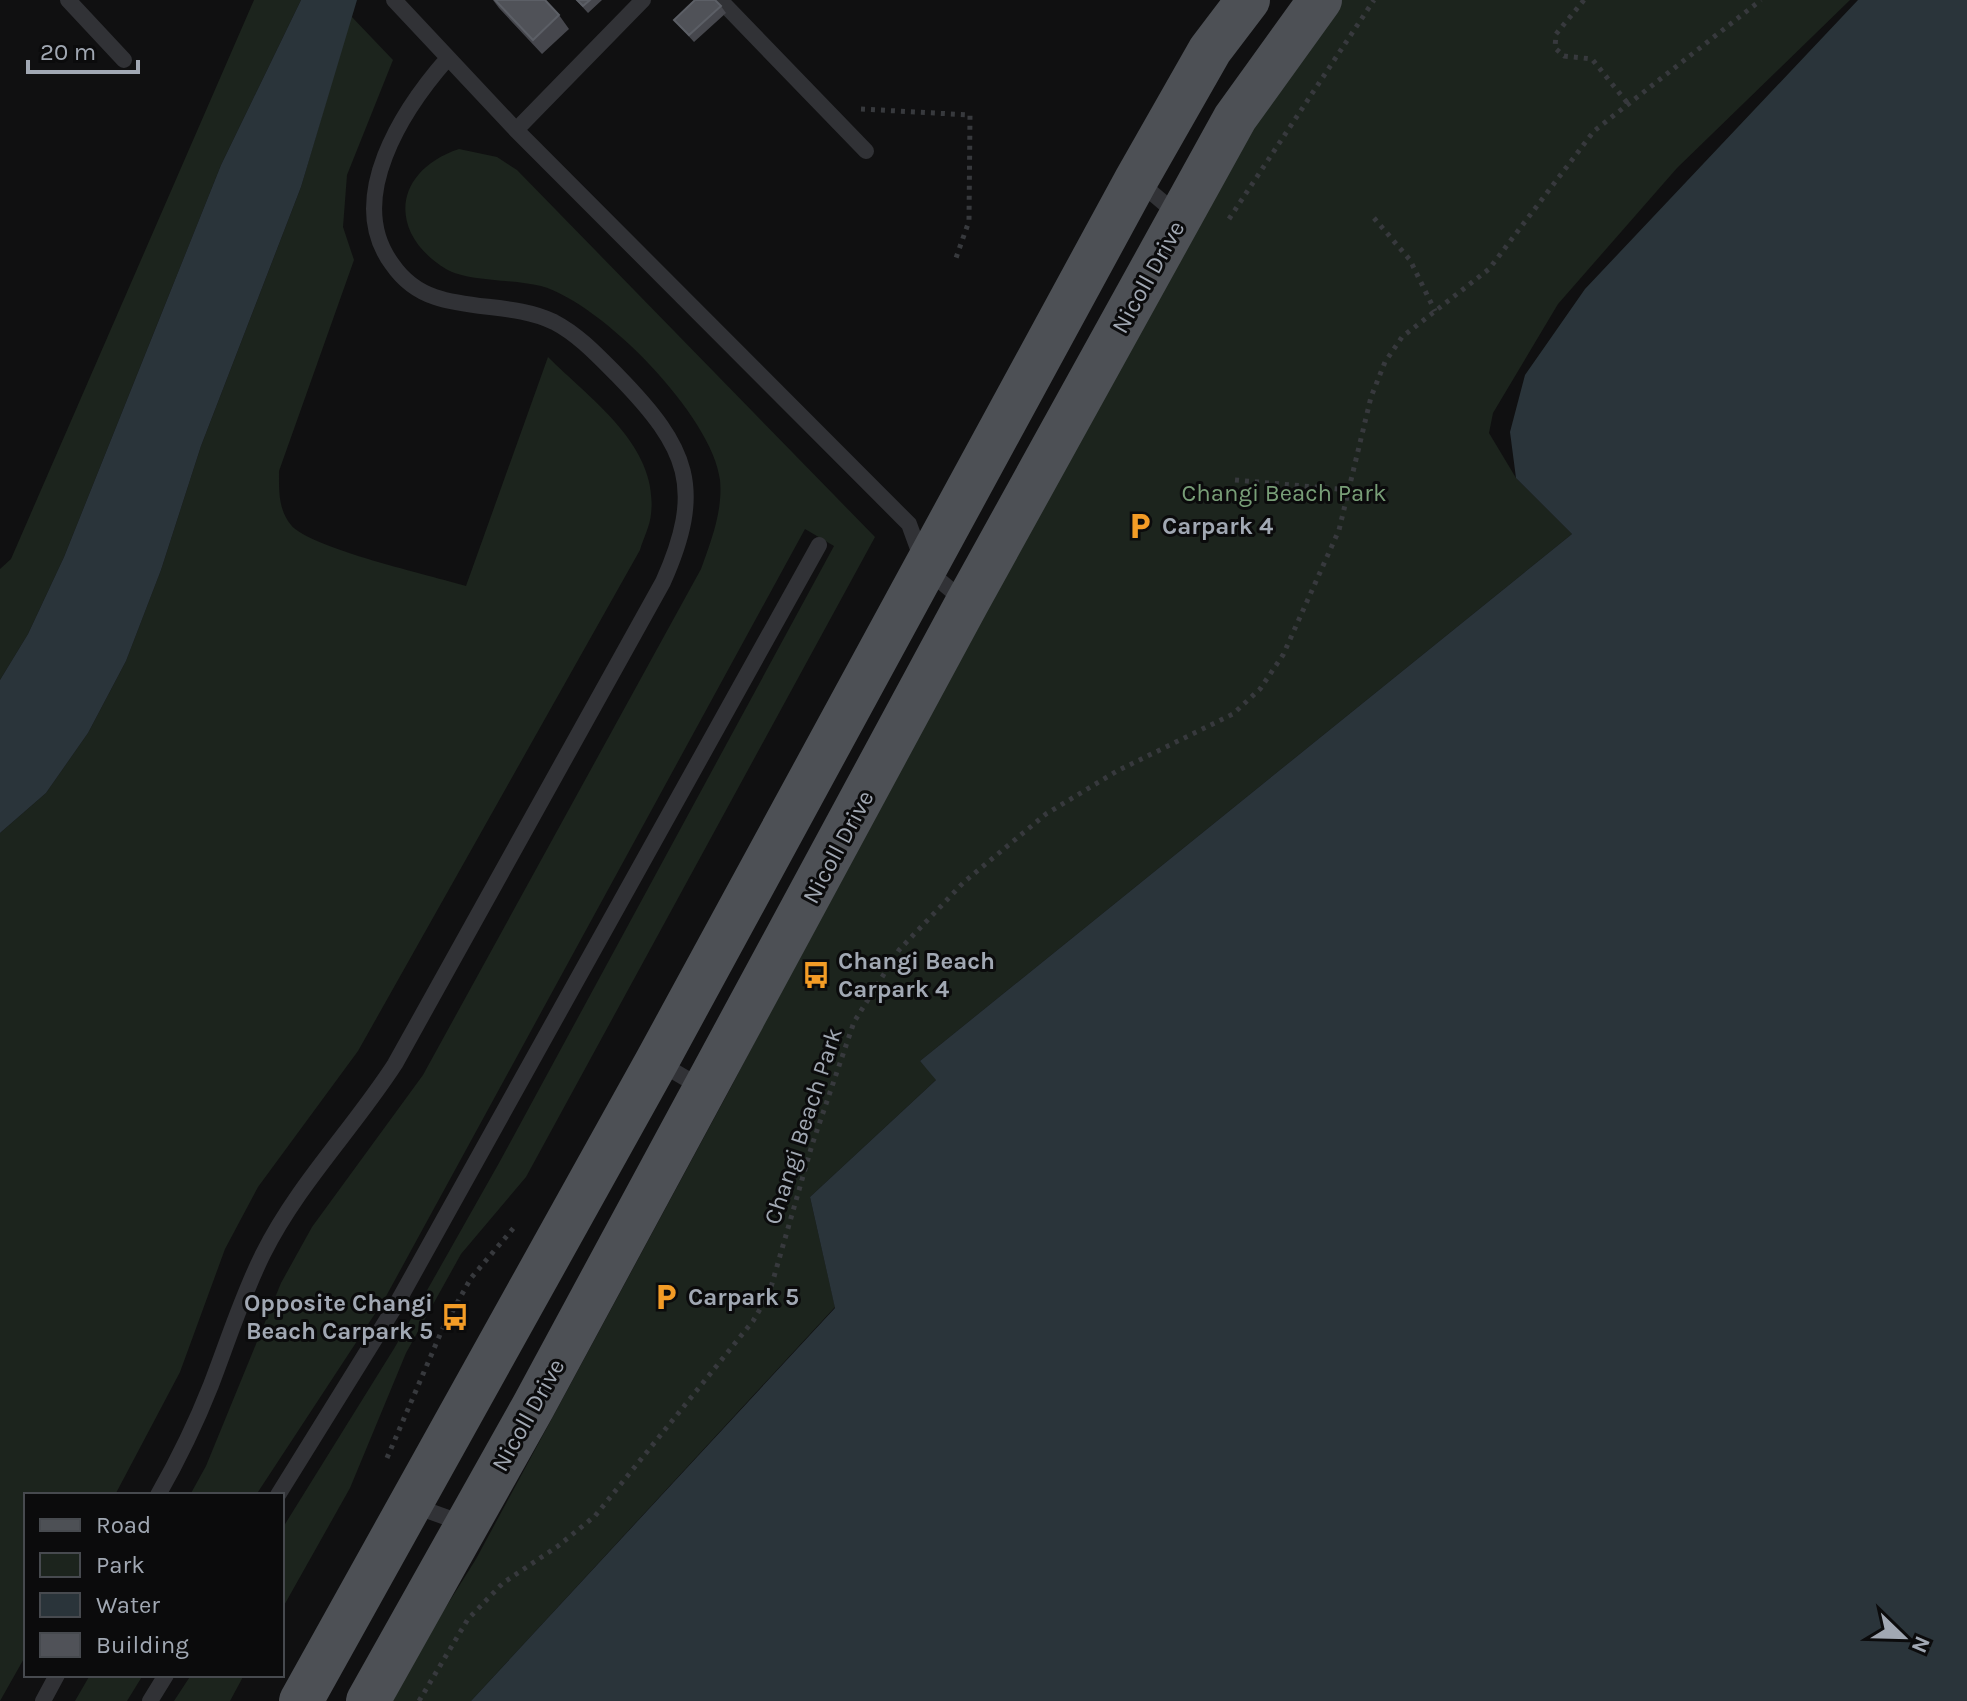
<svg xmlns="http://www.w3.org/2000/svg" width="1967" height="1701" font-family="Karla,sans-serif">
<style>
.green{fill:#1c241d}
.water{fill:#2a343a}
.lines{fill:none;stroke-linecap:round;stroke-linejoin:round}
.path{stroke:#37393d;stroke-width:5;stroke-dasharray:4 6;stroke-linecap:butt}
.lane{stroke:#313236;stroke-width:16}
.primary{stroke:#4d5055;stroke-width:44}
.wall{fill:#46474d}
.building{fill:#505258;stroke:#5c5f66;stroke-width:2}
.labels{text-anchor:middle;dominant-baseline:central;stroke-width:6;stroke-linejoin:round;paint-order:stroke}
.street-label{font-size:24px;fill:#a1a8b3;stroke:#0b0b0c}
.park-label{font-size:24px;fill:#789e77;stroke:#0b0b0c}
.poi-label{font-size:24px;font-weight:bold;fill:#a1a8b3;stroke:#0b0b0c;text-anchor:start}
</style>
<rect width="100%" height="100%" fill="#101011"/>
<!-- green -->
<path class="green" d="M254,0H301L221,165L64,557L28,634L0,680V569L11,559Z
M1332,0H1850L1677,168L1558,304L1493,413L1489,433L1516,478L1572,534L920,1061L937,1079L810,1197L835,1307L471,1701H387L476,1559L730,1089L1195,203Z
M351,16L393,60L347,175L343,227L354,260L279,471C279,490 278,509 291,525C309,548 433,576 466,586L548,357C591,400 659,446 651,514C650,526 643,539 640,550L358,1051L258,1187L225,1249L180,1372L115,1495H26V1655L0,1701V833L46,793L88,733L126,661L161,570L201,446L301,187Z
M459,149L497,157L517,170L875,537L526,1177L461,1254L406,1353L350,1488L282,1609V1529L395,1347L499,1163L834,546L805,529L384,1300L256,1495H190L206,1466L281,1283L312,1227L423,1075L701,569C711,541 723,511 720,480C713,417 602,303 541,286C514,279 468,282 446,269C387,233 393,171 459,149Z
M90,1675H143L127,1701H75Z
M191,1675H244L230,1701H174Z"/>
<!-- water -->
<path class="water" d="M301,0H357L301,187L201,446L161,570L126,661L88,733L46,793L0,833V680L28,634L64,557L221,165Z
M1858,0H1967V1701H471L835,1308L810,1197L936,1080L920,1061L1572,534L1516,478L1510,432L1525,375L1585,289Z"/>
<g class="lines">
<!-- path -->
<path class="path" d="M1584,0L1556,34L1555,48L1564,56L1592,59L1629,105
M861,109L970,115L969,221L956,258
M1374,218L1410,260L1435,311
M1229,219L1374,0
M1235,480L1349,490
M387,1458L442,1330L471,1278L517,1224
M419,1701L468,1619L503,1583L558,1546L595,1516L753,1321L769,1294L812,1145L854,1022L899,950L964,882L1046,814L1117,771L1233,714L1260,689L1283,655L1339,530L1371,397L1385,362L1402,337L1489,269L1594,131L1761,0"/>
<!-- lane -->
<path class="lane" d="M68,0L124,60
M394,0L516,130L909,524L925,568L965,602
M720,0L866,151
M516,130L643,0
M1138,181L1178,215
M658,1062L704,1089
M158,1495C178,1460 196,1423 211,1385C228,1341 242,1296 263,1254C298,1184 353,1129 395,1064L663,582C705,488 688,448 619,377C599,357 579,335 554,322C517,304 473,310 435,297C417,291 403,280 392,264C344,199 403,109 448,58
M278,1495L396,1305L819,545
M412,1505L465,1524
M43,1701L57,1675
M150,1701L166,1675"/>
<!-- primary -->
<path class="primary" d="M301,1701L657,1061L1136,180L1210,50L1248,0
M368,1701L533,1407L967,603L1235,118L1320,0"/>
</g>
<!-- wall -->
<path class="wall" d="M493,0H545L559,15L569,29L542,54L499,8Z
M576,0H602L588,13Z
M721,6L726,13L694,42L674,20Z"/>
<!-- building -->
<path class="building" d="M495,0H545L559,15L533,40Z
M577,0H590L583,6Z
M695,0H715L721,6L689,35L674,20Z"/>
<!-- icons -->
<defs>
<g id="parking-bare" transform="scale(2.16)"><path d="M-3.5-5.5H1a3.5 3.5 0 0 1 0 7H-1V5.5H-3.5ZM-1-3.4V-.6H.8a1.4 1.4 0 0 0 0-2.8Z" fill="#f39c26" stroke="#0b0b0c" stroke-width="2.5" paint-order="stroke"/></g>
<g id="bus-bare" transform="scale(2.16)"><path d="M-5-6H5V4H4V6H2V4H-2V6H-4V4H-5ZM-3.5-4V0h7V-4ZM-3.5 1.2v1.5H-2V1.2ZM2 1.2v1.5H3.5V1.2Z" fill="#f39c26" stroke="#0b0b0c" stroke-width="2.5" paint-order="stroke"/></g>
</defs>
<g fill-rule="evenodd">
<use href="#parking-bare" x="1140" y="526"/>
<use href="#bus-bare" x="816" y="975"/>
<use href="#parking-bare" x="666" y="1297"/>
<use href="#bus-bare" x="455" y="1317"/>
</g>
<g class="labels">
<!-- street labels -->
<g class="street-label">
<text transform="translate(1148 277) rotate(-61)">Nicoll Drive</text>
<text transform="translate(838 847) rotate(-62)">Nicoll Drive</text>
<text transform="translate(803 1126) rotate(-72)">Changi Beach Park</text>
<text transform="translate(528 1415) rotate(-61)">Nicoll Drive</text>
</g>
<!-- park labels -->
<g class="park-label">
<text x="1284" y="493">Changi Beach Park</text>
</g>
<!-- poi labels -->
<g class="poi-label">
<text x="1162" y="526">Carpark 4</text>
<text x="838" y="961">Changi Beach<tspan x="838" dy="28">Carpark 4</tspan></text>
<text x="688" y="1297">Carpark 5</text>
<text x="433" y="1303" text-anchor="end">Opposite Changi<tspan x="433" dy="28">Beach Carpark 5</tspan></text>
</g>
</g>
<!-- legend -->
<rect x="24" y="1493" width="260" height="184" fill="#0b0b0c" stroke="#474a4f" stroke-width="2"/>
<rect x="40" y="1519" width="40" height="12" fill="#4d5055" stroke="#474a4f" stroke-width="2"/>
<text x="96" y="1533" font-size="24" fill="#a1a8b3">Road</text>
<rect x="40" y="1553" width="40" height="24" fill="#1c241d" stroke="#474a4f" stroke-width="2"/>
<text x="96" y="1573" font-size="24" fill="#a1a8b3">Park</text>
<rect x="40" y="1593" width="40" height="24" fill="#2a343a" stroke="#474a4f" stroke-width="2"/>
<text x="96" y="1613" font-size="24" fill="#a1a8b3">Water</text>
<rect x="40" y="1633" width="40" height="24" fill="#505258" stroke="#474a4f" stroke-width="2"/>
<text x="96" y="1653" font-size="24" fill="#a1a8b3">Building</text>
<!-- north arrow -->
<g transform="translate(1903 1637) rotate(113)" stroke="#0b0b0c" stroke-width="6" paint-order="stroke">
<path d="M0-6L14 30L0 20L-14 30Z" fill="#a1a8b3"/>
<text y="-12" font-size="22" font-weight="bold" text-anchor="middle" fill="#a1a8b3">N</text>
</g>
<!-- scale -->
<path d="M28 60v12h110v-12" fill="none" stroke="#a1a8b3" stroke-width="4"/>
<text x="40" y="60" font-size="24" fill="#a1a8b3" stroke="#0b0b0c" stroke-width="6" paint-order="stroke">20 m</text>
</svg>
